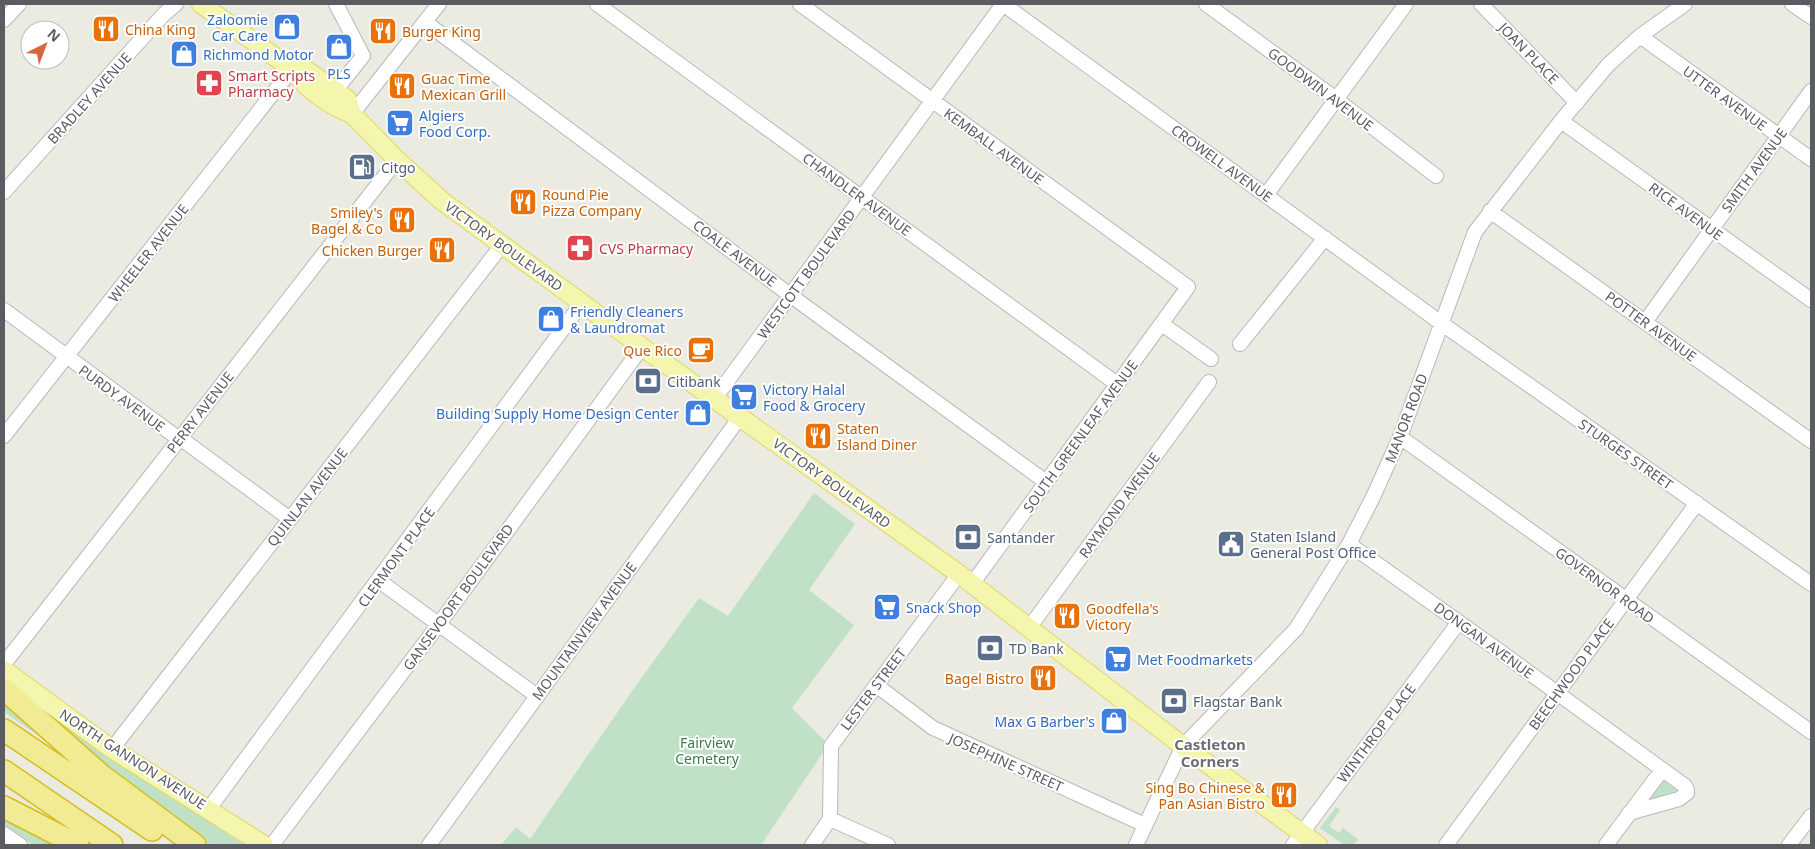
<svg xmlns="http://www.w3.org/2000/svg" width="1815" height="849" font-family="'Noto Sans',sans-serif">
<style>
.green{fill:#c1e1c7}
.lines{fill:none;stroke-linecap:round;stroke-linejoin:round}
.minor-casing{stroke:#b7b8bd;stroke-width:16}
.major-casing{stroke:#e1d665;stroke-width:20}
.highway-casing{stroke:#d5bd18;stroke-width:24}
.minor{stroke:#fff;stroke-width:14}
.major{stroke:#f4f6ad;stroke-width:18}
.highway{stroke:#f1eb93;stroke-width:21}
.labels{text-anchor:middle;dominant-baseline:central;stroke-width:4;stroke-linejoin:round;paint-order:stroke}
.shop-label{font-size:14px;fill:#366cbe;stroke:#fff;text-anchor:start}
.food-label{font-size:14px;fill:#c56008;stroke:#fff;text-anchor:start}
.street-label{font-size:14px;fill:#5a5c61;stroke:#fff}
.health-label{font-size:14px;fill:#be3a42;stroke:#fff;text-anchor:start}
.service-label{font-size:14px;fill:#4e5e75;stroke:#fff;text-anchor:start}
.park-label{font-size:14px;fill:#3d7d4c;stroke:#fff}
.neighbourhood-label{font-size:15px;font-weight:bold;fill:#6b6e73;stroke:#fff}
</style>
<rect width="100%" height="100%" fill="#ebebe2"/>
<!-- green -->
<path class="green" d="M814,493L855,524L809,590L854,625L792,708L825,741L822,754L761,845H501L516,827L530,839L630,694L699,598L728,616Z
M4,680L54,717L244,845H211L145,804Z
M4,697L62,752L4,712Z
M1663,780L1677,788V791L1650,799Z
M1336,807L1340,810L1329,826L1339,833L1343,828L1358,839L1354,845H1344L1320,828Z
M4,815L62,845H33L4,825Z"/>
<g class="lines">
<!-- minor casing -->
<g class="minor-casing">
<path id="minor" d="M597,4L1117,384
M800,4L1188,287L972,584
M1003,4L1441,323L1811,584
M1206,4L1336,99L1436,176
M1481,4L1577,103
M1792,4L1811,17
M4,20L19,4
M425,22L790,295L1046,482
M1640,36L1811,159
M335,91L363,56L336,4
M352,114L439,4
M1561,121L1811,300
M4,192L164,14L176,4
M1266,195L1406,4
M1490,211L1811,441
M4,310L179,439L187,443L290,519
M1645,322L1811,91
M1162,324L1211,359
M1240,344L1325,238
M715,398L1003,4
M4,436L292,69
M1400,437L1811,732
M1349,544L1505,655L1685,786L1687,790V793L1679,799L1629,813
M378,580L537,696
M1029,628L1209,382
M4,664L397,160
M876,685L933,728L1145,825
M112,749L502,245
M208,810L582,303
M830,819L831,746L959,574
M830,819L888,845
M4,834L20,845
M272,845L439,624L642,347
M429,845L740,417
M812,845L830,819
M1136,845L1183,746L1296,629L1349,544L1374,495L1400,437L1475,232L1561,121L1608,65L1640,36L1685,4
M1293,845L1459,622
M1446,845L1697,503
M1606,845L1662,770
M1789,845L1811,816"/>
</g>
<!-- major casing -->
<g class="major-casing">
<path id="major" d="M201,4L292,69C303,86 332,108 352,114
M292,69L302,67L347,99L352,114L397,160L442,201L642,347L959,574L1175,740L1318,845
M4,670L112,749L264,845"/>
</g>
<!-- highway casing -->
<g class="highway-casing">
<path id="highway" d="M4,689L101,775L195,845
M4,730L152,830
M4,771L112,845
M4,807L78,845"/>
</g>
<!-- minor -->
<use href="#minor" class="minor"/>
<!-- major -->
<use href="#major" class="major"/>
<!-- highway -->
<use href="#highway" class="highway"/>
</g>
<!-- icons -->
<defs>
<g id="shop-square" transform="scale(1.4375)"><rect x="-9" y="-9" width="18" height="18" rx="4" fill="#3f7fe0" stroke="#fff"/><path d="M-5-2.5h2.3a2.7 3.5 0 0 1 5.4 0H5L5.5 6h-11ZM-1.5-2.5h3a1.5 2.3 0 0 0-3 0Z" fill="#fff"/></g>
<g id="restaurant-square" transform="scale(1.4375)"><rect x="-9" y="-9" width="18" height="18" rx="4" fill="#e8710a" stroke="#fff"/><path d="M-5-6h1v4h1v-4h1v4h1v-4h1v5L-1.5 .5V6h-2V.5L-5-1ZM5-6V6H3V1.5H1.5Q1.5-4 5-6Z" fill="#fff"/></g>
<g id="pharmacy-square" transform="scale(1.4375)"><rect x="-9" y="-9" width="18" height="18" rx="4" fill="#e0444e" stroke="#fff"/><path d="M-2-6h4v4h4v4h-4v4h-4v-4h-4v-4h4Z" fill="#fff"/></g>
<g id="supermarket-square" transform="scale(1.4375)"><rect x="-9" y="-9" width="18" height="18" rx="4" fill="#3f7fe0" stroke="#fff"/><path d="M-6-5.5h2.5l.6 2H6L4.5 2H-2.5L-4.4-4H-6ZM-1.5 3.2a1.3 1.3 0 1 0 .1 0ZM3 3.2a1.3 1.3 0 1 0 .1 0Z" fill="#fff"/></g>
<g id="fuel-square" transform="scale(1.4375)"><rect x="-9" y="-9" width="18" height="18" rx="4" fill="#5c6f8a" stroke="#fff"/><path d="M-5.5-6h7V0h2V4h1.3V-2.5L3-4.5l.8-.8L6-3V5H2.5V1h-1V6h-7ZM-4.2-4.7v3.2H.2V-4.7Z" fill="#fff"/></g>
<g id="cafe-square" transform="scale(1.4375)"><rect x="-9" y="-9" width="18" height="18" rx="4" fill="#e8710a" stroke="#fff"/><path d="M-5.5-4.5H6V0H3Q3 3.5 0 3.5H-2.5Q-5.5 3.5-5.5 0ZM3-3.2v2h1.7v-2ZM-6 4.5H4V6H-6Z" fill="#fff"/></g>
<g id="bank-square" transform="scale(1.4375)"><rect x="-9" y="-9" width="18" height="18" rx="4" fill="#5c6f8a" stroke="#fff"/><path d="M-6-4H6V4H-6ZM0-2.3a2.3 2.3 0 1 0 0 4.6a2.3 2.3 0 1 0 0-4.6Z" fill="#fff"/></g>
<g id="civic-square" transform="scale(1.4375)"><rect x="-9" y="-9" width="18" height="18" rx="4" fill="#5c6f8a" stroke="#fff"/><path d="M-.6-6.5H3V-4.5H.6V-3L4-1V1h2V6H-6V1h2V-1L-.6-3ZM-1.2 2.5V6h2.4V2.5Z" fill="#fff"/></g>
</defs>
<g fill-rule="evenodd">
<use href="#shop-square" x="287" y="27"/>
<use href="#restaurant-square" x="106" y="29"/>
<use href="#restaurant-square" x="383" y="31"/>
<use href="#shop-square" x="339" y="47"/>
<use href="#shop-square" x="184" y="54"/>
<use href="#pharmacy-square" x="209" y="83"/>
<use href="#restaurant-square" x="402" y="86"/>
<use href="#supermarket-square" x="400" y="123"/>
<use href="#fuel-square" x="362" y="167"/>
<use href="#restaurant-square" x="523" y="202"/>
<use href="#restaurant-square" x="402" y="220"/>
<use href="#pharmacy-square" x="580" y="248"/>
<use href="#restaurant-square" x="442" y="250"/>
<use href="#shop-square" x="551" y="319"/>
<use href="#cafe-square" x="701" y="350"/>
<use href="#bank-square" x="648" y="381"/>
<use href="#supermarket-square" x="744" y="397"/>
<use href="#shop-square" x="698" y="413"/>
<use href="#restaurant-square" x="818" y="436"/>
<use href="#bank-square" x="968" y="537"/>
<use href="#civic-square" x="1231" y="544"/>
<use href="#supermarket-square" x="887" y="607"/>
<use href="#restaurant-square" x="1067" y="616"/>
<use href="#bank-square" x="990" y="648"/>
<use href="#supermarket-square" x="1118" y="659"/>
<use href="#restaurant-square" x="1043" y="678"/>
<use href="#bank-square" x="1174" y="701"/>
<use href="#shop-square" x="1114" y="721"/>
<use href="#restaurant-square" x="1284" y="795"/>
</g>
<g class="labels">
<!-- shop labels -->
<g class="shop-label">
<text x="268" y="19" text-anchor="end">Zaloomie<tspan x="268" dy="16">Car Care</tspan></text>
<text x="203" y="54">Richmond Motor</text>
<text x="339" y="73" text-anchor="middle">PLS</text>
<text x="419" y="115">Algiers<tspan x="419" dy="16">Food Corp.</tspan></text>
<text x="570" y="311">Friendly Cleaners<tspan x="570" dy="16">&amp; Laundromat</tspan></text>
<text x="763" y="389">Victory Halal<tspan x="763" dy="16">Food &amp; Grocery</tspan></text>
<text x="679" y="413" text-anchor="end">Building Supply Home Design Center</text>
<text x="906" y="607">Snack Shop</text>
<text x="1137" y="659">Met Foodmarkets</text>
<text x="1095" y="721" text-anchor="end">Max G Barber's</text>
</g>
<!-- food labels -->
<g class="food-label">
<text x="125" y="29">China King</text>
<text x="402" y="31">Burger King</text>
<text x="421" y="78">Guac Time<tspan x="421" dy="16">Mexican Grill</tspan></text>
<text x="542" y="194">Round Pie<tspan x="542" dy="16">Pizza Company</tspan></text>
<text x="383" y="212" text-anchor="end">Smiley's<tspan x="383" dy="16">Bagel &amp; Co</tspan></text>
<text x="423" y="250" text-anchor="end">Chicken Burger</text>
<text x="682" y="350" text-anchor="end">Que Rico</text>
<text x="837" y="428">Staten<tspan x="837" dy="16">Island Diner</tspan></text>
<text x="1086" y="608">Goodfella's<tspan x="1086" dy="16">Victory</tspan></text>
<text x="1024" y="678" text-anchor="end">Bagel Bistro</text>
<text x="1265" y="787" text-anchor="end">Sing Bo Chinese &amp;<tspan x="1265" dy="16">Pan Asian Bistro</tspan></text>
</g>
<!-- street labels -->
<g class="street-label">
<text transform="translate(1529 53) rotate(46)">JOAN PLACE</text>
<text transform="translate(1321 89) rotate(37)">GOODWIN AVENUE</text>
<text transform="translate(89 98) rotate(-48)">BRADLEY AVENUE</text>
<text transform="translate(1725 98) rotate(36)">UTTER AVENUE</text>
<text transform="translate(994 146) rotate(36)">KEMBALL AVENUE</text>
<text transform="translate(1222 163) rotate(36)">CROWELL AVENUE</text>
<text transform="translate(1754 170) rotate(-54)">SMITH AVENUE</text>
<text transform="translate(857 194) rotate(36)">CHANDLER AVENUE</text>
<text transform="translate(1686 211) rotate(36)">RICE AVENUE</text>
<text transform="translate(504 246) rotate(36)">VICTORY BOULEVARD</text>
<text transform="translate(148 253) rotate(-52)">WHEELER AVENUE</text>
<text transform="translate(735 253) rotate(37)">COALE AVENUE</text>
<text transform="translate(806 274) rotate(-54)">WESTCOTT BOULEVARD</text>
<text transform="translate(1651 326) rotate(36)">POTTER AVENUE</text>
<text transform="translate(122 398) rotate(36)">PURDY AVENUE</text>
<text transform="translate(200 412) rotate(-52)">PERRY AVENUE</text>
<text transform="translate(1406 418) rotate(-69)">MANOR ROAD</text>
<text transform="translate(1080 436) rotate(-54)">SOUTH GREENLEAF AVENUE</text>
<text transform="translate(1626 454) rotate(35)">STURGES STREET</text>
<text transform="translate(832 483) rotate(36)">VICTORY BOULEVARD</text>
<text transform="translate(307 497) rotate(-52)">QUINLAN AVENUE</text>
<text transform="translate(1119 505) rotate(-54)">RAYMOND AVENUE</text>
<text transform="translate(396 557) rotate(-54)">CLERMONT PLACE</text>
<text transform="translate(1605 585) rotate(36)">GOVERNOR ROAD</text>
<text transform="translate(458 597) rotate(-54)">GANSEVOORT BOULEVARD</text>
<text transform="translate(584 631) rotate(-54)">MOUNTAINVIEW AVENUE</text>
<text transform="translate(1484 640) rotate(36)">DONGAN AVENUE</text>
<text transform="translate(1571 674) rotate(-54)">BEECHWOOD PLACE</text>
<text transform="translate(873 689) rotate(-53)">LESTER STREET</text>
<text transform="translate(1376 733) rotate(-53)">WINTHROP PLACE</text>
<text transform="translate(133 759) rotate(33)">NORTH GANNON AVENUE</text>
<text transform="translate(1006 762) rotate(24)">JOSEPHINE STREET</text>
</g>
<!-- health labels -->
<g class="health-label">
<text x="228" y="75">Smart Scripts<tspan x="228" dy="16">Pharmacy</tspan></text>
<text x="599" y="248">CVS Pharmacy</text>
</g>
<!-- service labels -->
<g class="service-label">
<text x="381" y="167">Citgo</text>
<text x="667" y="381">Citibank</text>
<text x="1250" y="536">Staten Island<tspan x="1250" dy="16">General Post Office</tspan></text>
<text x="987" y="537">Santander</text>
<text x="1009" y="648">TD Bank</text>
<text x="1193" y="701">Flagstar Bank</text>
</g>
<!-- park labels -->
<g class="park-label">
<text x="707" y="742">Fairview<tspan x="707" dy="16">Cemetery</tspan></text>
</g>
<!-- neighbourhood labels -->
<g class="neighbourhood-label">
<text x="1210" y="744">Castleton<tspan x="1210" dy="17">Corners</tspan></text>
</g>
</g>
<!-- border -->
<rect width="1815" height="849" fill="none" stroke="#5a5c61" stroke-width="10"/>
<!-- north arrow -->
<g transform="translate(45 45) rotate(42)"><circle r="24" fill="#ffffff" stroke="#bdbec0"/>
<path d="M0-4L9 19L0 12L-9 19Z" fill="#d5663e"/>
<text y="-8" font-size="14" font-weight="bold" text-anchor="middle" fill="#5a5c61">N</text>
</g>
</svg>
